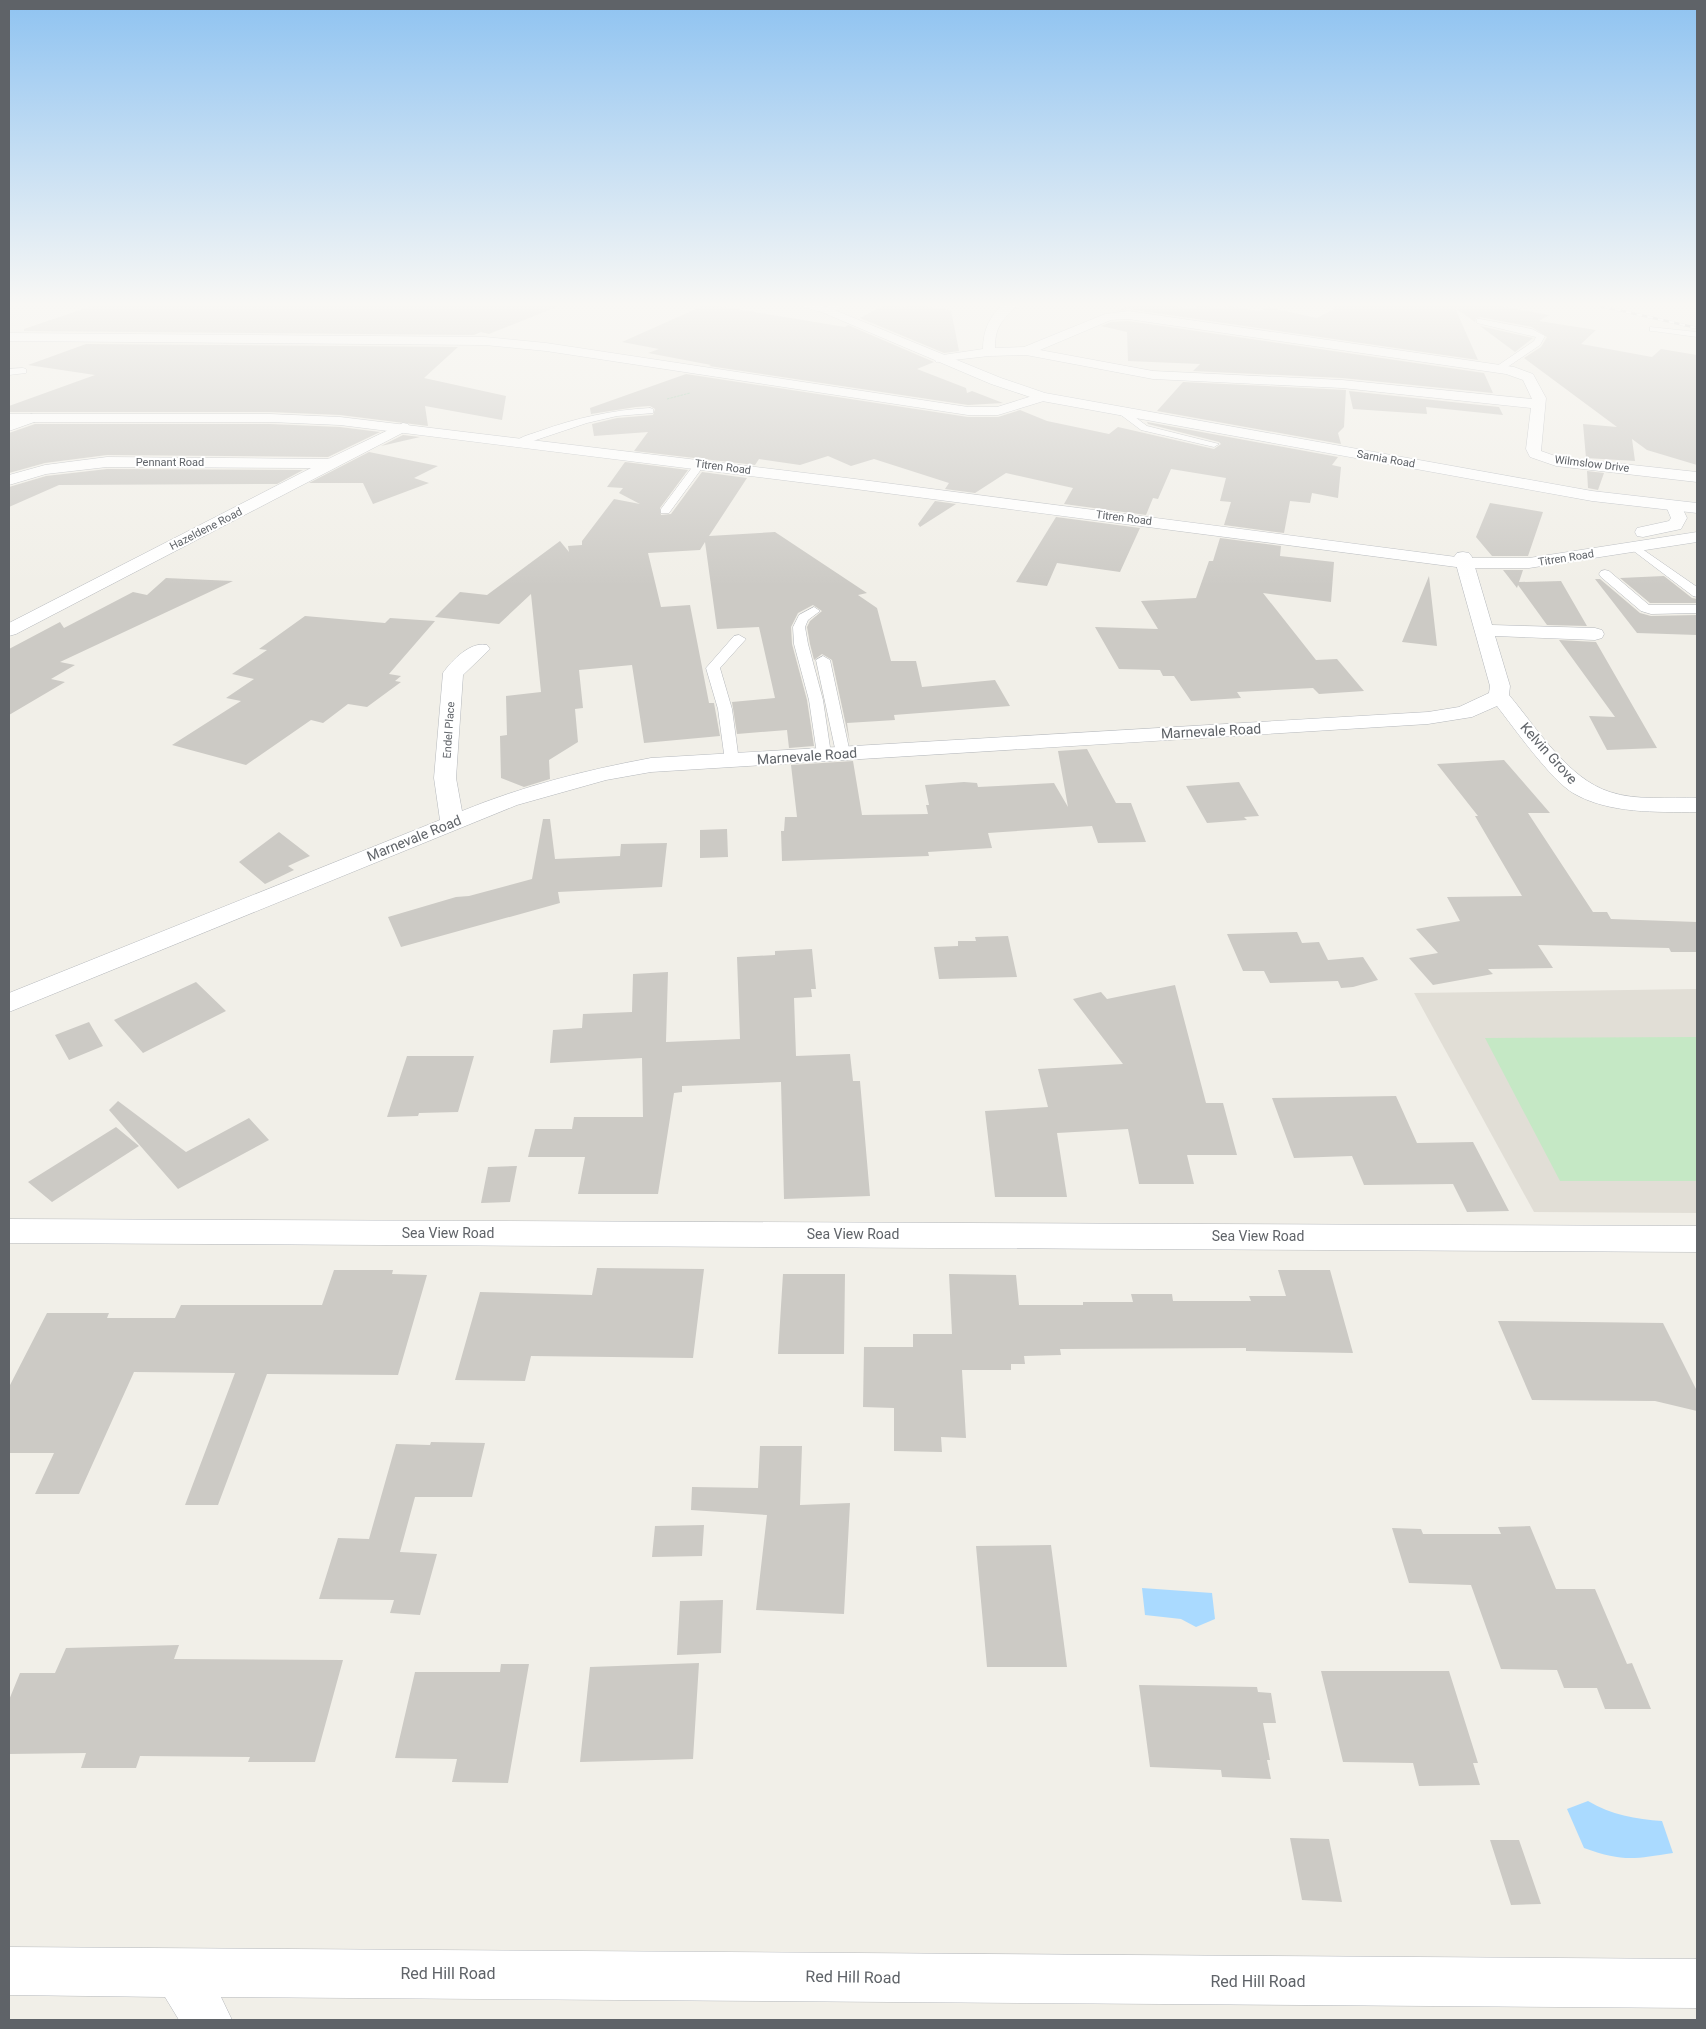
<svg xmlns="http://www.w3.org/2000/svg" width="1706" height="2029" font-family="Roboto,sans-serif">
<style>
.education{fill:#e1ded6}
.green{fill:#c5e8c5}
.water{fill:#aadaff}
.building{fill:#cccac5}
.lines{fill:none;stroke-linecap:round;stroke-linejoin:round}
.service-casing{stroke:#b5b8bc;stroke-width:1}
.minor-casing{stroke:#b5b8bc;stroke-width:1}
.tertiary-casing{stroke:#b5b8bc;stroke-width:1}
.secondary-casing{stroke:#b6babf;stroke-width:1}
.path{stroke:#9cc7a9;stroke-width:1;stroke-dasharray:2.5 1;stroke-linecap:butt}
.service{fill:#fff;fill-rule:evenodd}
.minor{fill:#fff;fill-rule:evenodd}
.tertiary{fill:#fff;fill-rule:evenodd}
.secondary{fill:#fff;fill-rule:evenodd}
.rail-casing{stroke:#b6b7b8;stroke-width:2.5}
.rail{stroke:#fff;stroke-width:2;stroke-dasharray:5.5;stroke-linecap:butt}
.labels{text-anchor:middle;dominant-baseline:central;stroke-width:4;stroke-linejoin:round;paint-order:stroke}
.far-street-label{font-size:11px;fill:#5f6368;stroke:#fff}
.street-label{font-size:14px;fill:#5f6368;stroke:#fff}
.near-street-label{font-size:16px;fill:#5f6368;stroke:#fff}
</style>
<rect width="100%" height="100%" fill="#f1efe8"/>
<!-- education -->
<path class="education" d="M1697,989V1213L1534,1212L1414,993Z"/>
<!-- green -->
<path class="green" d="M1697,1037V1181H1560L1485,1038Z"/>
<!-- water -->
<path class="water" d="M1142,1588L1212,1593L1215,1619L1196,1627L1181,1619L1145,1615Z
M1588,1801C1611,1815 1636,1819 1662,1821L1673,1853C1634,1859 1623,1862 1584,1848L1567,1809Z"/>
<!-- building -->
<path class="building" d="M103,302H564V304L489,334L481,332L474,335L24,331V329Z
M1137,302H1157L1191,309L1200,305L1221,309L1229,306L1259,311L1268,307L1317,318L1334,309L1338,302H1480L1549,315L1539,321L1596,330L1581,344L1652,357L1661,349L1697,355V465L1647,450L1632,439L1635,461L1586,458L1583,424L1617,427L1524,358L1541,347L1547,337L1532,327L1480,317L1476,318L1475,322L1455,308L1478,360L1128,309L1117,311Z
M707,304L845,327L848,325L934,362L917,369L966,388L967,393L972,391L1003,403L968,405L709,366L711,365L648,353L659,349L622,342Z
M886,304L905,307L910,304L951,310L959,351L944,353L860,318Z
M1128,321L1484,373L1493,393L1342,378L1193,371L1200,364L1128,361L1127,332L1101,326L1111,322Z
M1480,326L1533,338L1515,352Z
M86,344L458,347L424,378L506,396L502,420L425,406L428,426L340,415L270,412H9V406L95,375L28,365Z
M686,374L968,417H998L1020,410L1047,421L1109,434L1118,427L1214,449L1221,444L1219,442L1148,424L1147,422L1338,457L1332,465L1341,467L1338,498L1312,493L1310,503L1290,501L1284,533L1224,525L1231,502L1220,501L1226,478L1171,469L1158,499L1153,498L1146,515L1064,504L1073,488L1006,473L975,493L945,489L949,483L874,459L851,466L828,456L800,465L759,459L755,465L634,451L648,432L594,436L592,424L617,418L653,415L655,409L650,406L636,407L591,414L590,408Z
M1183,382L1346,390L1344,427L1338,433L1341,444L1157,411Z
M1349,391L1499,407L1503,415L1426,407L1427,414L1353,409Z
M35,424H270L340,427L380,432L328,457L107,455L45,463L9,473V433Z
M403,435L420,437L381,446Z
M369,452L438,466L414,478L429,483L373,504L363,483H309Z
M625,462L688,470L660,508L661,515L671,514L702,472L747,478L709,536L775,532L867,593L858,595L877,608L891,661H916L922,687L995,680L1010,706L894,715L895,720L847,723L850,744L832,660L822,654L814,660L810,644L807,627L810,621L822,611L813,605L798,613L791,627L792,644L807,700L814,746L789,748L787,730L737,734L732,702L775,698L759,627L717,629L705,542L700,550L648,553L661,607L690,605L709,703H714L720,736L644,743L632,665L579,670L583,708L575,709L578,742L549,760L550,779L524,787L501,778L500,736L507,735L506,696L541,692L531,594L499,624L435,617L460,592L487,595L560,541L569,552L568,546L582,545V541L614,499L640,504L619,493L623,488L607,487Z
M107,469L303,470L277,484L59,485L9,507V487L46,476Z
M1587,471L1604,473L1598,490L1588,488Z
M935,501L956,504L920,527L918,524Z
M1490,503L1543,512L1528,556H1492L1476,537Z
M1056,517L1140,528L1120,572L1057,563L1047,586L1016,582Z
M1220,538L1281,546L1280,556L1334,562L1331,602L1263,593L1316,660L1337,659L1364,691L1319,694L1313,688L1237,692L1241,698L1191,701L1174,676H1163L1160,670L1119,669L1095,627L1158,629L1141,601L1196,598L1209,561H1213Z
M1503,570H1523L1519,582L1561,581L1587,626L1547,625L1518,585L1517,588Z
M1429,576L1437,646L1402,642Z
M1664,576L1692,598L1697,599V603H1650L1620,578Z
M166,578L233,581L60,662L75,665L51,679L65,682L9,715V649L60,622L64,628L133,592L147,595Z
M1595,579H1600L1640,613L1651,616L1697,615V635L1637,633Z
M305,616L385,623L390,618L435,621L389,674L401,676L395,681L401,682L367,707L348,704L323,723L311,720L246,765L172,745L241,701L226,698L254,679L232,674L267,650L259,649Z
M1559,640L1596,642L1657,748L1607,750L1589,716L1615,717Z
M1087,749L1116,803H1131L1146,842L1098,843L1092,826L988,833L992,848L928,852L929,856L782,861L781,831H784L785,817H797L791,765L853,761L862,815L928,814L926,805H929L925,785L964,782L977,783L978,787L1054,783L1068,807L1058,751Z
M1504,760L1550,813H1528L1593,912H1607L1611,919L1697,922V952H1671L1669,948L1538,945L1553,968L1488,969L1493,974L1433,985L1409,958L1438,953L1416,929L1460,921L1447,897L1522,896L1475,816H1478L1437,764Z
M1239,782L1259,816L1244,817L1247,820L1207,823L1186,786Z
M543,819H550L555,859L620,856L621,844L667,843L662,887L558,892L560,903L401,947L388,917L456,897L469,896L532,879Z
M727,829L728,857L700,858V830Z
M279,832L310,856L288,866L294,870L265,884L239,862Z
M1297,932L1302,943L1319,942L1328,960L1363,957L1378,980L1353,987L1341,988L1338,981L1270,983L1264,971H1243L1227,934Z
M1008,936L1017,977L939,979L934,947L958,946V941H976L975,937Z
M812,949L816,989H811L812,997L794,998L796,1056L850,1054L853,1081H860L870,1196L784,1199L781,1082L682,1086V1092L674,1093L658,1194H578L585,1157H528L535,1129H572L574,1117H643L642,1058L550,1063L553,1030L582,1028L583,1014L632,1012L633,974L668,972L666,1042L740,1039L737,957L775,955V951Z
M196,982L226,1011L143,1053L114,1020Z
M1175,985L1206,1103H1223L1237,1155H1187L1194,1184H1139L1128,1129L1057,1133L1067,1197H995L985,1111L1048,1107L1038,1069L1123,1064L1073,999L1101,992L1107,999Z
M89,1022L103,1046L69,1060L55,1035Z
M407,1056H474L458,1112L419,1113L418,1116L387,1117Z
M1396,1096L1417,1143L1473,1142L1509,1211L1467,1212L1453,1184L1364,1185L1352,1156L1294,1158L1272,1098Z
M118,1101L186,1152L249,1118L269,1140L178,1189L109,1110Z
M116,1127L139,1146L52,1202L28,1182Z
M517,1166L510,1202L481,1203L488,1167Z
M597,1268L704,1269L693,1358L531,1356L525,1381L455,1380L480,1292L592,1295Z
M334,1270H393L392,1274L427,1275L398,1375L267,1374L218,1505H185L235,1373L134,1372L79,1494H35L54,1453H9V1387L47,1313H109L107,1318H175L181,1305H322Z
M1278,1270H1330L1353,1353L1246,1351V1348L1060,1349L1061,1355L1024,1356L1025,1364H1011V1370H962L966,1438L941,1437L942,1452L894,1451V1408L863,1407L864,1347H913V1334H952L949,1274L1016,1275L1019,1305H1083V1302H1133L1131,1294H1172L1173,1301H1251L1249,1296H1286Z
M783,1274H845L844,1354H778Z
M1498,1321L1663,1323L1697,1391V1411L1655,1401L1532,1400Z
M431,1442L485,1443L472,1497H415L400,1552L437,1554L420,1615L390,1613L394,1600L319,1599L338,1538L369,1539L396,1444L430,1445Z
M760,1446H802L800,1505L850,1503L844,1614L756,1610L767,1515L691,1510L692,1487L758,1488Z
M704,1525L702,1556L652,1557L655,1526Z
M1530,1526L1556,1589H1595L1627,1664L1632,1663L1651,1709H1605L1597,1688H1564L1557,1670L1501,1669L1471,1585L1409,1583L1392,1528L1421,1529L1423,1534H1501L1498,1527Z
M1051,1545L1067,1667H987L976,1546Z
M723,1600L721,1653L677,1655L680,1601Z
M179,1645L174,1659L343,1660L315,1762H248L250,1757L140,1756L136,1768H81L86,1753L9,1754V1700L20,1673H55L66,1648Z
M699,1663L693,1759L580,1762L590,1667Z
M501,1664H529L508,1783L452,1782L457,1759L395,1758L415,1672H500Z
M1321,1671H1449L1478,1763H1473L1480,1785L1419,1786L1413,1763L1343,1762Z
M1139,1685L1257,1687L1258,1692L1271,1693L1276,1723H1263L1270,1760H1267L1271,1779L1222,1777L1221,1770L1150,1767Z
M1290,1838L1329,1839L1342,1902L1302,1900Z
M1490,1840H1519L1541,1904L1511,1905Z"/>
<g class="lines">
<!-- service casing -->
<g class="service-casing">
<path id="service" d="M1480,319L1532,329L1545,336L1540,345L1503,370H1497V366L1534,341L1536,337L1477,323V319Z
M1650,327L1697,332V337L1653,331H1650Z
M23,368L26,369V373L9,375V369Z
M650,408L653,409V413L617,416L587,423L524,444L515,442C521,436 532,434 540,431C576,418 612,410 650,408Z
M1121,411H1127L1147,426L1219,444L1214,447L1141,430L1121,415Z
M700,461L705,464L669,513H661V509L696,462Z
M1635,544L1697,587V597L1693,596L1631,549V545Z
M1605,570L1609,571L1649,605H1697V613L1651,614L1641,611L1601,577L1599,574L1601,571Z
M814,607L820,611L808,620L805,627L808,644L823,700L831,754L824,758L817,754L809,700L794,644L793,627L799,615Z
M739,635L746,639L720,668L732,709L739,761L732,765L725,761L718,709L706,668L734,636Z
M823,656L830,660L850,753L843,757L836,753L816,660Z"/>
</g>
<!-- minor casing -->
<g class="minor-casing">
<path id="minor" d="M835,302H850L832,313H824V309Z
M1006,302H1020C1005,319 995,323 995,348L1024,347L1105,314L1128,311L1514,367L1533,374L1546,398L1541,451L1558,457L1697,472V482L1556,466L1530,457L1526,449L1531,408L1342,388L1153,379L1026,355L989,356L936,362L935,359L936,356L983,349C983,330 990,314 1006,302ZM1128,319L1506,374L1523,380L1532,399L1342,380L1153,371L1040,350L1111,320Z
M9,333L485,337L546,343L968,407H997L1042,393L1049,397L1047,400L998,415H968L546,351L485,345L9,341Z
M32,414L39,418L37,421L9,431V422Z
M403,423L408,424L410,427L408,430L16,634L9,636V623L311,468L107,467L46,474L9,485V475L45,465L107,457L328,459Z
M1463,552L1469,553L1472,557L1492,625L1595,628L1602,630L1604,634L1602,638L1595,640L1495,636L1510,686L1509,695C1537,728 1568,779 1610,792C1637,801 1669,797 1697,798V812C1657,812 1609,814 1573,793C1551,780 1514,728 1497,706L1472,717L1428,724L651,772L606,780L517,805L9,1012V993L440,820L434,778L443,673C452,660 471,641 487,645L490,649L463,675L456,778L462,811C523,786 586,770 651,758L1428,712L1459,707L1489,693L1490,686L1454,557L1457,553Z
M9,1219L1697,1226V1252L9,1243Z
M9,1947L1697,1959V2008L221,1997L232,2020H179L165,1997L9,1995Z"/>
</g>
<!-- tertiary casing -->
<g class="tertiary-casing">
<path id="tertiary" d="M9,414H270L340,417L855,479L1464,558H1529L1697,532V542L1529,568H1464L855,489L340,425L270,422H9Z
M1674,501L1680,503L1687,518L1681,529L1643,537L1637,536L1635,532L1637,528L1669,521L1671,518L1666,506Z"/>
</g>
<!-- secondary casing -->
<g class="secondary-casing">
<path id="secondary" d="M788,302H809L832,309L1001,378L1045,393L1592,491L1697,503V513L1592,501L1042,401L991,384L824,313Z"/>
</g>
<!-- path -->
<path class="path" d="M667,399L690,393"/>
<!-- service -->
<use href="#service" class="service"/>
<!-- minor -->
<use href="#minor" class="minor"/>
<!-- tertiary -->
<use href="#tertiary" class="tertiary"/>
<!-- secondary -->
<use href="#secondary" class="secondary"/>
<!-- rail casing -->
<g class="rail-casing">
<path id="rail" d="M1583,302L1697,328"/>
</g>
<!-- rail -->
<use href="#rail" class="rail"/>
</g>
<!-- sky -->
<linearGradient id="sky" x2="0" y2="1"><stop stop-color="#8fc3f1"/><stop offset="0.52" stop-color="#f9f8f5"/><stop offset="1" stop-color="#f9f8f5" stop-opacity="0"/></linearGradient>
<rect width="1706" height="586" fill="url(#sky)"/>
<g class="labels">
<!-- far-street labels -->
<g class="far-street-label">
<text transform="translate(1386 459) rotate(10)">Sarnia Road</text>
<text x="170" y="462">Pennant Road</text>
<text transform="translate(1592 464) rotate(7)">Wilmslow Drive</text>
<text transform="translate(723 467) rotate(7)">Titren Road</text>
<text transform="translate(1124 518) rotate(7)">Titren Road</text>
<text transform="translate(206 529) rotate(-27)">Hazeldene Road</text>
<text transform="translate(1566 558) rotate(-9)">Titren Road</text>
<text transform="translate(449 730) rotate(-86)">Endel Place</text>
</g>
<!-- street labels -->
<g class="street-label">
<text transform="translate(1211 731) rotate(-3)">Marnevale Road</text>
<text transform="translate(1549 753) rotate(48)">Kelvin Grove</text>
<text transform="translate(807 756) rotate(-4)">Marnevale Road</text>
<text transform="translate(414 838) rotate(-22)">Marnevale Road</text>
<text x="448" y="1233">Sea View Road</text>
<text x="853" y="1234">Sea View Road</text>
<text x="1258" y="1236">Sea View Road</text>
</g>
<!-- near-street labels -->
<g class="near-street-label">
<text x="448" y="1973">Red Hill Road</text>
<text transform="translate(853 1977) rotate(1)">Red Hill Road</text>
<text x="1258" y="1981">Red Hill Road</text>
</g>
</g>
<!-- border -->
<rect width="1706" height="2029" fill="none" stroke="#5f6368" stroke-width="20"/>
</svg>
